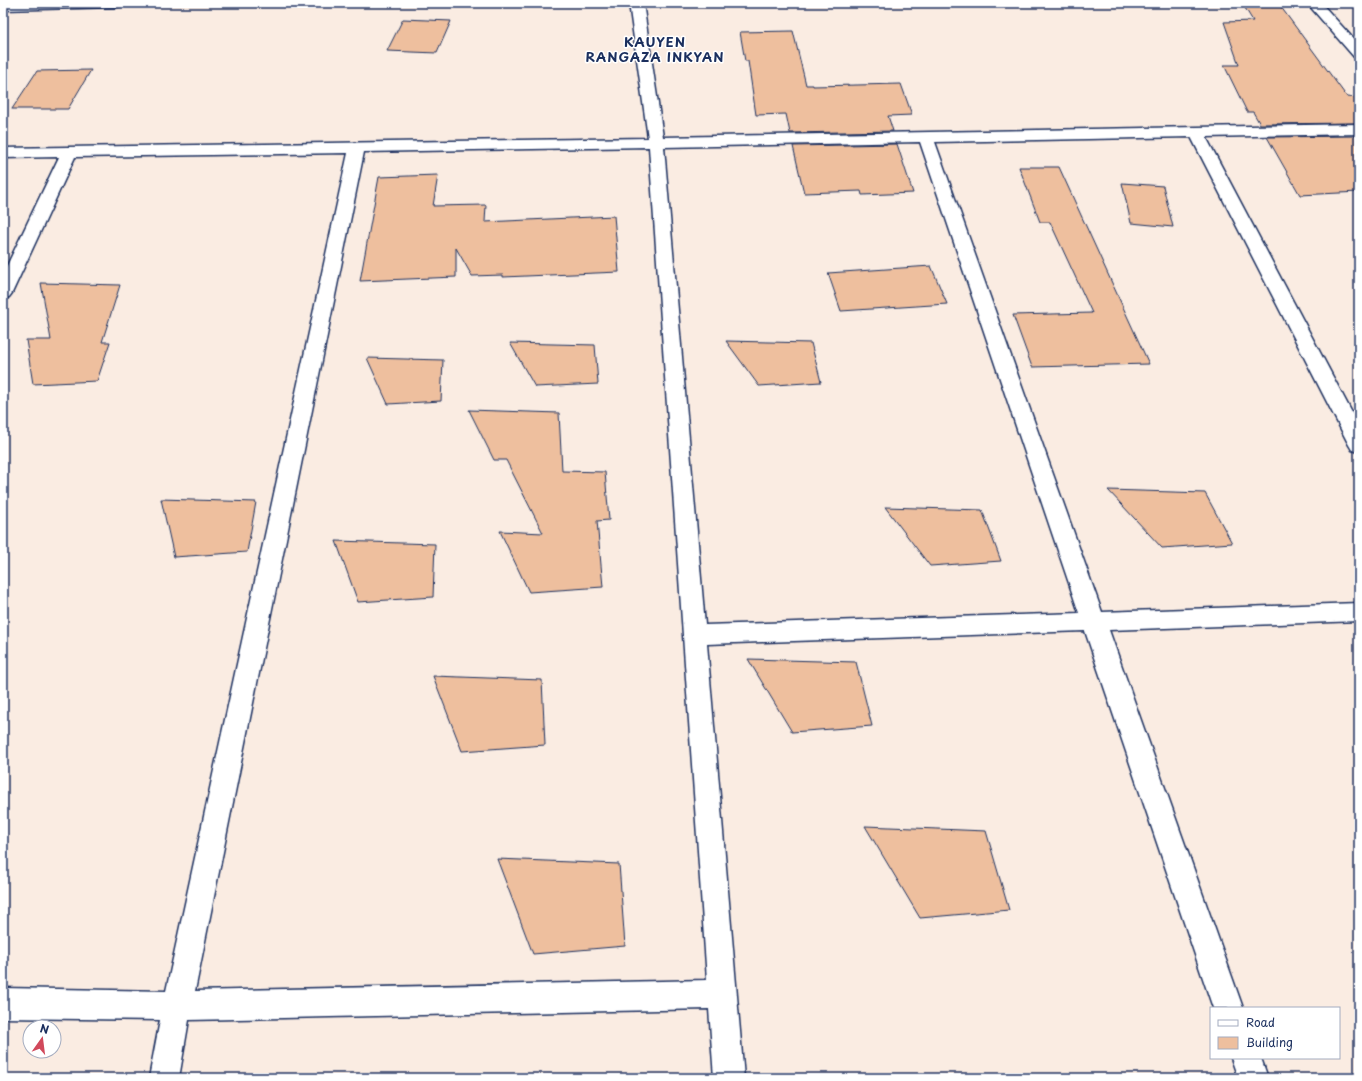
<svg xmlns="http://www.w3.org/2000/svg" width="1362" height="1081" font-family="'Playpen Sans',sans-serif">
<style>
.building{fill:#eebf9e;stroke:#1b2f5e}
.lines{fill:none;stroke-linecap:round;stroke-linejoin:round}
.street-casing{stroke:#1b2f5e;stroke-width:3}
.street{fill:#fff;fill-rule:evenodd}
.labels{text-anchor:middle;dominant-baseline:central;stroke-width:3;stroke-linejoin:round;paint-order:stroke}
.far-district-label{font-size:13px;font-weight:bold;letter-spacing:1px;fill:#1b2f5e;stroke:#fff}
</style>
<rect width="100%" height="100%" fill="#faece2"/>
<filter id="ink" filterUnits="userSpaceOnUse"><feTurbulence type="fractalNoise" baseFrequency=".025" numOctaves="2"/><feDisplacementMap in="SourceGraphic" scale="8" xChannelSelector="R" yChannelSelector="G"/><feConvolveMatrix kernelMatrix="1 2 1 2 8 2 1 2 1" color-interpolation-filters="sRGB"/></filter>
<g filter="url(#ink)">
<!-- building -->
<path class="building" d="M1242,3H1278L1347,97L1359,98V123L1260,124L1253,112H1247L1224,65H1239L1224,22L1253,21Z
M403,19L451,21L437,53L387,51Z
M793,31L806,85H813V86L901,84L912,115L888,116L893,131L790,133L786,114L756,115L748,61H745L740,32Z
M91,70L68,109H12L37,71Z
M1359,136V192L1300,195L1267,137Z
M897,144L913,193L862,195L861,191L804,193L793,146Z
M1019,167H1059L1149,364L1032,367L1013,315L1092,313L1050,222H1040Z
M438,175L433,206L486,205L485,222L614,216L619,272L503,277V275L472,276L456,248V277L360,281L379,177Z
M1122,183L1163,186L1173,227L1131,223Z
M931,266L947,304L841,311L828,273Z
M41,283L120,285L102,342H110L97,381L33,384L26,340H51Z
M726,341L811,343L821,382L759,386Z
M510,343L595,345L598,384L535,387Z
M367,358L443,360L441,401L388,404Z
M469,410L559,413L562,471L605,472L609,520L597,521L603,587L529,592L500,531L543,533L506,460H494Z
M1108,490L1205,493L1232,543L1162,548Z
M161,499L256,502L247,552L174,557Z
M885,507L982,510L1001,561L930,566Z
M336,541L435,544L433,597L358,602Z
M748,659L856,662L872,726L792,732Z
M433,676L542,680L545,745L462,751Z
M865,826L986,831L1009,910L920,918Z
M497,859L619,864L625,946L533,954Z"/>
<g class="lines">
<!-- street casing -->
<g class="street-casing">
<path id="street" d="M3,3H123L121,6L116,7L3,10Z
M629,3H643L663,137L1359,124V134L1206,137L1359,426V452L1352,450L1349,445L1191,137L935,142L1102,612L1359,603V621L1109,630L1243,1008H1213L1085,631L707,644L744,1078H714L709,1009L189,1020L179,1078H149L160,1020L3,1018V988L166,991L348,153L75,157L12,293L9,297L3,299V274L59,157L3,158V148L648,138ZM920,142L1079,613L705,625L664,147ZM649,147L707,980L195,991L364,152Z
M1307,3H1321L1359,45V58L1354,57Z
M1231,1058H1261L1268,1078H1238Z"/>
</g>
<!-- street -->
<use href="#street" class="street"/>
</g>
</g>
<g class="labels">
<!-- far-district labels -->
<g class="far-district-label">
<text x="655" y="41">KAUYEN<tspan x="655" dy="15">RANGAZA INKYAN</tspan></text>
</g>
</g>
<!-- margin -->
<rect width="1362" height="1081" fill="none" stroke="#fff" stroke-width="16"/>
<rect x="8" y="8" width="1346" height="1065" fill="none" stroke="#1b2f5e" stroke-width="1.5" filter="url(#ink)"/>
<!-- legend -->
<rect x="1210" y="1007" width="130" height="52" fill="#ffffff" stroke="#a4acbf"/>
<rect x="1218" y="1020" width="20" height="6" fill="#ffffff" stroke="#a4acbf"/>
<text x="1246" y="1027" font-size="12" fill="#1b2f5e">Road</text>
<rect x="1218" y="1037" width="20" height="12" fill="#eebf9e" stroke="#a4acbf"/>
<text x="1246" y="1047" font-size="12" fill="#1b2f5e">Building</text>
<!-- north arrow -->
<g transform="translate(42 1039) rotate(14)"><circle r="19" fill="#ffffff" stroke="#a4acbf"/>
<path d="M0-3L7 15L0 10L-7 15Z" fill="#d1495b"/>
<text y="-6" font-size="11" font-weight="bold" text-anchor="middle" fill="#1b2f5e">N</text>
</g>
</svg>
